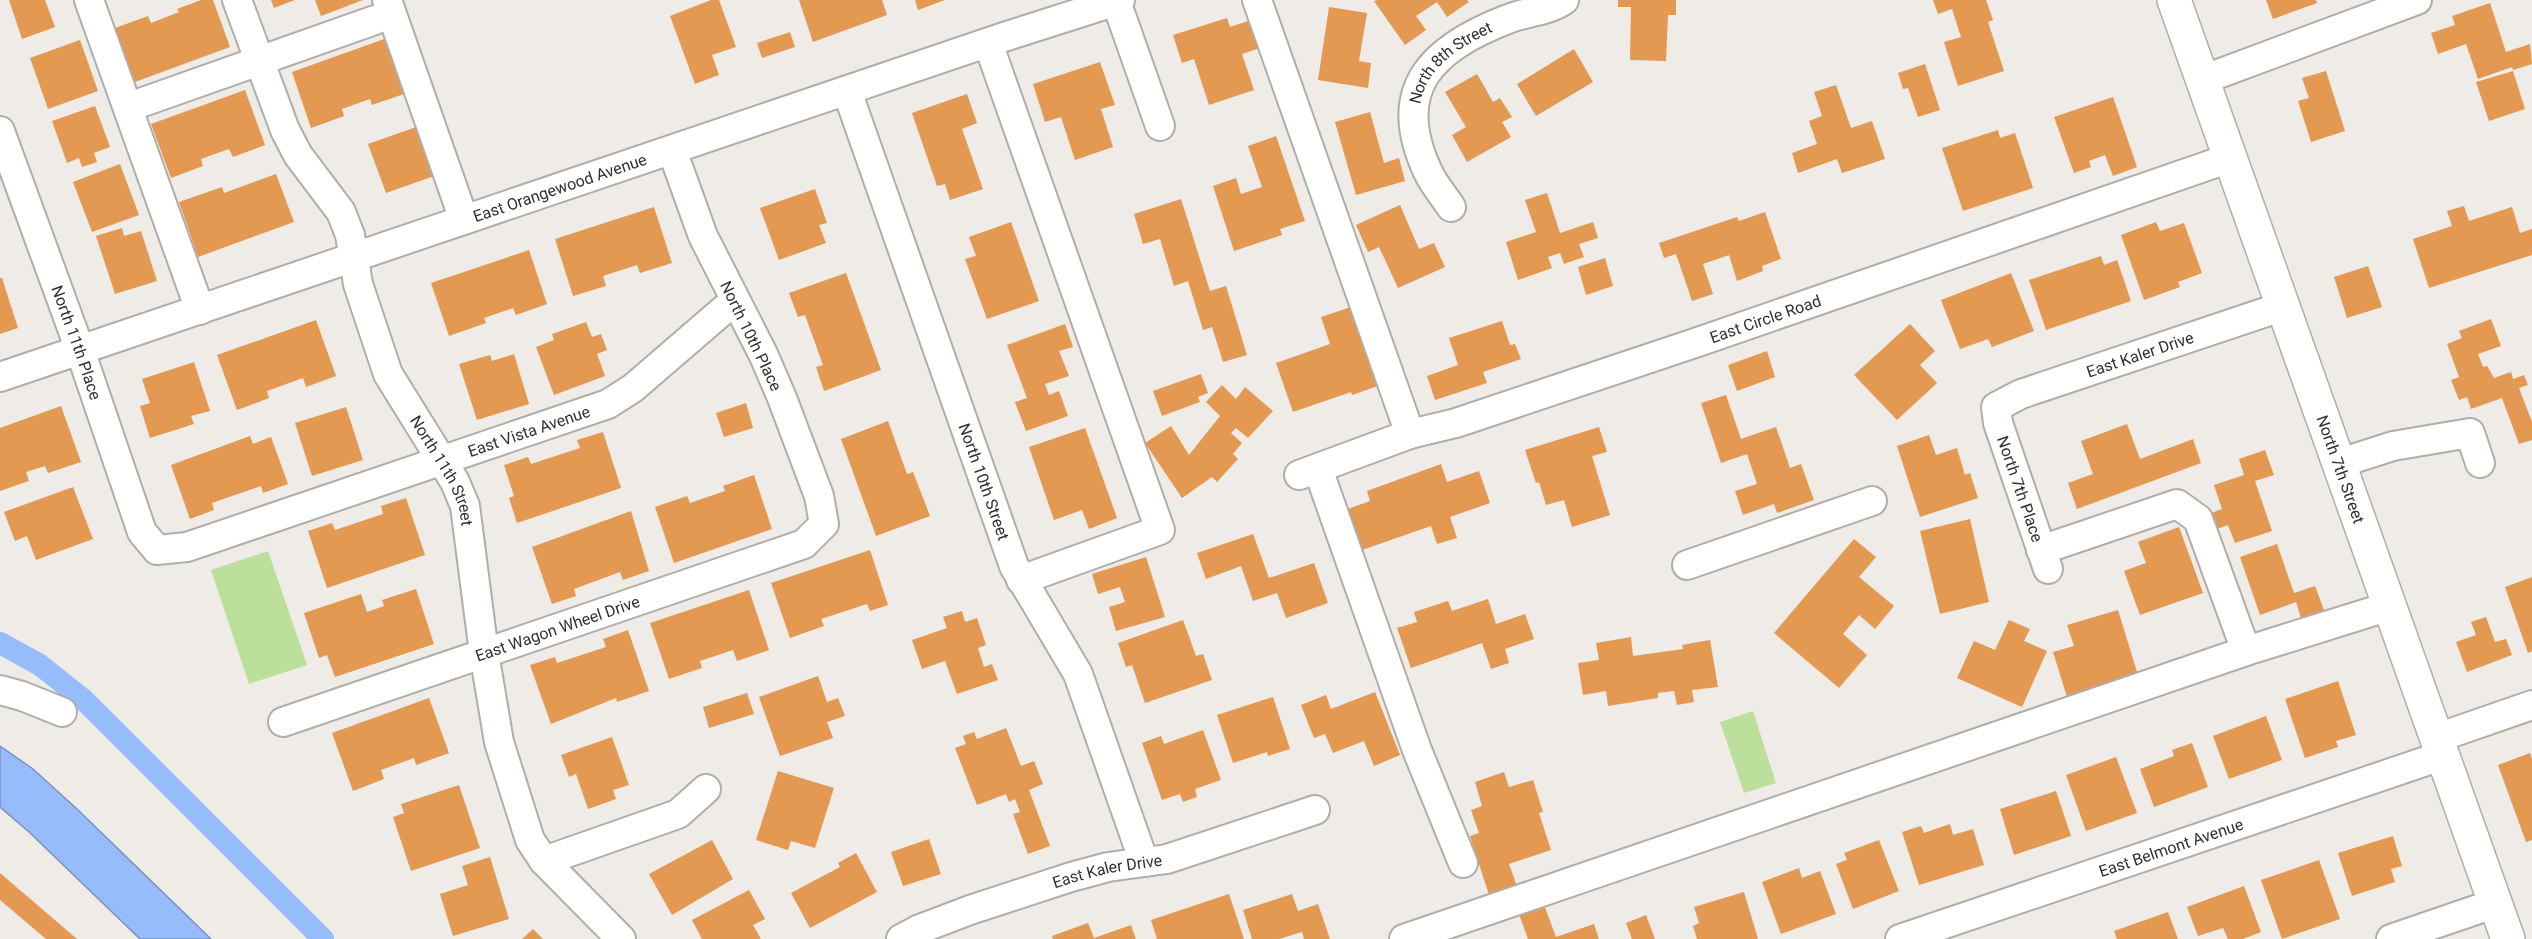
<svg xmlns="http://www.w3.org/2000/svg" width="2532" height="939" font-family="Roboto,sans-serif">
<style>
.green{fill:#bcdf9b}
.water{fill:#97bcfb;stroke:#7992be;stroke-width:1.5}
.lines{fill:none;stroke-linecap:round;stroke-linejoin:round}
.canal{stroke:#97bcfb;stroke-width:22}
.building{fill:#e39952}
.minor-casing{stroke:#b1ada9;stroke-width:32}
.major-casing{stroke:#b1ada9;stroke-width:36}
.minor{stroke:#fff;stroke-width:28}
.major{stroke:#fff;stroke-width:33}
.labels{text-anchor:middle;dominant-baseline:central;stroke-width:4.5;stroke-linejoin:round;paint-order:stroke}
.street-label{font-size:16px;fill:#32302e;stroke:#fff}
</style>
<rect width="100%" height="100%" fill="#efebe6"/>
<!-- green -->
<path class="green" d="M268,551L307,665L249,684L211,570Z
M1753,711L1776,783L1744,793L1720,722Z"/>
<!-- water -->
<path class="water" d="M0,746L33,769L77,809L211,939H140L29,832L0,807Z"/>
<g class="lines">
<!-- canal -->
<path class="canal" d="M0,643L40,665L84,700L323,939"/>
</g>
<!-- building -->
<path class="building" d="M9,0H45L55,27L22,39Z
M201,0H213L230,47L135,82L115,28L148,16L151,23L179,12L177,9Z
M271,0H295L274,8Z
M315,0H363L321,16Z
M711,0H719L736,47L712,55L719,75L695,84L670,16Z
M799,0H882L887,15L813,42Z
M915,0H945L918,10Z
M1377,0H1467L1469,2L1447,17L1437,2L1416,16L1426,30L1405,45L1374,1Z
M1618,0H1676V15H1668L1666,61L1630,60L1631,7H1618Z
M1933,0H1986L1993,20L1988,22L2004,71L1958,86L1944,42L1961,37L1952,9L1938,14Z
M2266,0H2316L2317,3L2273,19Z
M2490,3L2506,52L2530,44L2532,64L2513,70L2512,67L2478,79L2466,44L2438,54L2431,33L2455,25L2452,16Z
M1329,7L1367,13L1359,61L1371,63L1368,88L1318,80Z
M1227,18L1230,27L1251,20L1260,48L1242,54L1254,90L1209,105L1194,59L1182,63L1173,35Z
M790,32L795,47L762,58L757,43Z
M387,38L407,93L372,105L370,99L342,109L344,116L311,128L292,72Z
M80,40L98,91L48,109L30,58Z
M1574,49L1593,82L1536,116L1517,84Z
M1100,62L1115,105L1101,109L1113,147L1075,160L1061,117L1045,122L1033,84Z
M1925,64L1940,110L1918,117L1908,88L1903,89L1898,73Z
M2326,71L2345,131L2311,142L2298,101L2309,98L2302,78Z
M2513,71L2525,109L2489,121L2476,82Z
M1477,74L1493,102L1500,98L1512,117L1502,122L1511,137L1467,162L1452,135L1466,127L1445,92Z
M1836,85L1851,128L1872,121L1885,159L1842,173L1837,159L1798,173L1792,153L1817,144L1809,121L1822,116L1814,92Z
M245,90L265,145L233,157L229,149L201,159L203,166L171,178L151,124Z
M967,94L977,123L962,129L983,189L950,200L945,184L937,186L912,113Z
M2113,97L2137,167L2113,176L2105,155L2089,161L2091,167L2074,173L2054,117Z
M95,106L110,147L94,153L97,162L82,167L79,158L67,163L52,121Z
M1370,112L1384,163L1399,158L1405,181L1356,195L1335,122Z
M419,126L437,175L386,193L368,144Z
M1998,130L2000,138L2015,133L2033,188L1963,211L1942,148Z
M1276,136L1305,221L1280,229L1282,235L1234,251L1213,186L1236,178L1241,194L1262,187L1248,146Z
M120,164L139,215L92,232L73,182Z
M276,174L294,222L198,257L179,202L222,187L224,193Z
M815,189L827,223L819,225L826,243L779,260L760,208Z
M1547,193L1560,233L1593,222L1598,238L1579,244L1584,257L1564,264L1560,253L1548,257L1552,268L1518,280L1506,242L1536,232L1525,200Z
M1181,199L1210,291L1226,286L1247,355L1223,362L1212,327L1203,330L1188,281L1174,286L1160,239L1143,244L1134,214Z
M1400,205L1419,249L1434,243L1445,267L1398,288L1379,247L1368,252L1356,225Z
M2464,206L2469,221L2512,207L2520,233L2532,229V255L2429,288L2413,239L2452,226L2447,211Z
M654,207L672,263L640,273L637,265L603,276L606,286L573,296L555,239Z
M1765,212L1781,259L1762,266L1763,271L1737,281L1729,255L1703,264L1713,294L1692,301L1676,254L1664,258L1659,243L1737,217L1739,221Z
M1011,222L1039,301L987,319L965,259L976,256L969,237Z
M2156,222L2160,231L2184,223L2202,273L2178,282L2180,287L2144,300L2121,235Z
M122,228L124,236L141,231L157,281L115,294L96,236Z
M529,250L547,304L516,315L513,308L484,318L486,323L449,336L431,283Z
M2101,256L2104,265L2117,260L2131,301L2046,330L2029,280Z
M1605,258L1613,286L1586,295L1578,267Z
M2368,266L2382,307L2347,318L2334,277Z
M846,273L881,370L824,391L816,367L823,365L805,315L798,317L789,293Z
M2011,273L2034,331L1992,347L1988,339L1960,349L1941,300Z
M0,278H2L18,328L0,334Z
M1351,307L1378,386L1352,395L1351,392L1293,412L1276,363L1330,344L1321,317Z
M2491,319L2501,346L2478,354L2483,367L2487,366L2494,378L2511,372L2513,379L2524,375L2528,385L2519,388L2532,422V440L2519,444L2502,398L2471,409L2467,397L2459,400L2451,380L2459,377L2447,344L2462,338L2459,331Z
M316,320L336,376L306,387L303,378L267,391L269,398L237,410L217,355Z
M1502,321L1510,345L1515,344L1521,359L1483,372L1487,383L1435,400L1427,376L1458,365L1449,338Z
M586,322L592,337L601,334L607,350L597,354L605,376L554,395L536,347L554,340L552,334Z
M1065,324L1073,347L1059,351L1069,376L1045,384L1049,395L1059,391L1068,416L1026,431L1015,402L1027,398L1007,345Z
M1910,324L1935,351L1920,365L1937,383L1897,420L1854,375Z
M1767,351L1775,377L1737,391L1728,365Z
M514,354L529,404L477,420L459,364L490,355L492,361Z
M194,362L210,411L191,416L194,424L150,438L140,406L150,403L142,379Z
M1201,374L1208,393L1198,397L1200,402L1162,416L1153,391Z
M1222,385L1236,399L1245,387L1273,411L1248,438L1236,428L1231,433L1242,443L1233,454L1238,459L1217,482L1212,477L1182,498L1145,443L1171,426L1189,455L1220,416L1206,402Z
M1726,395L1741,439L1776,427L1790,468L1801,464L1814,500L1777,513L1774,504L1743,515L1735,491L1757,484L1747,454L1721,463L1701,403Z
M746,403L753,428L724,437L716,413Z
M61,406L81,462L48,473L45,466L26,472L29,481L0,491V428Z
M346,407L363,460L312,476L295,423Z
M888,421L907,474L913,472L930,516L876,536L841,439Z
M2127,424L2140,459L2193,439L2201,463L2077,509L2068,483L2093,474L2081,441Z
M1599,427L1607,452L1592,456L1610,515L1572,527L1564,500L1546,505L1539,482L1536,483L1525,450Z
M1085,428L1117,518L1089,529L1082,510L1054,520L1029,447Z
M603,432L621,488L517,523L509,498L514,496L504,465L528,457L531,464L580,448L577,440Z
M1929,435L1936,455L1957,448L1965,475L1970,473L1978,498L1920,517L1897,446Z
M250,436L253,444L271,437L288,484L263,493L261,486L212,503L214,510L190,519L171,465Z
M2265,450L2274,475L2255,481L2272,531L2235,543L2228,525L2212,531L2206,515L2222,509L2214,485L2244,475L2239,459Z
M1441,464L1447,482L1479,471L1490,503L1450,517L1457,538L1437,544L1431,526L1362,550L1348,509L1370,501L1367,491Z
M754,475L772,529L674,563L655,507L687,496L690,503L725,491L723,486Z
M73,487L93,539L36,560L27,536L15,541L4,512Z
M406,498L425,555L327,588L308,531L332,523L335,530L383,514L381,506Z
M631,511L649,571L623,580L620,572L574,589L576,596L552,604L532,547Z
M1970,519L1989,602L1940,614L1920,531Z
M2179,527L2203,593L2140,615L2124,571L2146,563L2138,542Z
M1253,534L1269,578L1314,563L1328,603L1286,618L1277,593L1253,601L1241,566L1206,579L1197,553Z
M1854,539L1876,557L1859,577L1894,606L1875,629L1859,615L1843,634L1867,655L1839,688L1774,633Z
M2277,544L2294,593L2315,586L2324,610L2301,618L2296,602L2260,615L2240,557Z
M870,550L888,605L870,611L867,604L821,619L824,626L790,638L771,583Z
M1146,557L1165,617L1116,631L1109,607L1125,602L1120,587L1098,594L1092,574Z
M2532,577V651L2528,653L2505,587Z
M416,589L434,644L335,677L327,655L319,658L304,613L361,594L367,612L384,606L382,600Z
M749,590L769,650L737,661L733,650L700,661L702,668L669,679L650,623Z
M1488,599L1496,624L1525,614L1534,639L1505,649L1509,663L1491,669L1482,643L1411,668L1397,628L1417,622L1414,612L1448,601L1452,611Z
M2118,610L2138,675L2067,697L2053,652L2074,646L2067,625Z
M962,611L965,622L977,618L986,645L978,648L984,667L992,664L998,680L957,694L945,661L922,669L912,640L947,628L943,617Z
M2486,617L2495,642L2506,639L2512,655L2467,672L2456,642L2476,635L2471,622Z
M1183,620L1196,656L1203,654L1212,680L1145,703L1132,665L1126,667L1118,643Z
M2009,620L2030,629L2024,641L2047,651L2022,707L1957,678L1974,641L1995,650Z
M628,630L649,691L617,702L616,698L551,724L530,665L555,657L557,663L606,647L603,639Z
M1631,637L1633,656L1683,649L1682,645L1710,640L1718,687L1692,690L1694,702L1677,705L1674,691L1658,693V698L1608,706L1606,691L1583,695L1578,663L1599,660L1596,643Z
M818,676L827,702L838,698L845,716L827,722L833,738L780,756L759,697Z
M2338,681L2356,735L2336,741L2338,747L2305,758L2285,699Z
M1375,692L1400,755L1374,766L1364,741L1333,753L1325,734L1314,738L1301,705L1326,695L1331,709Z
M747,693L754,714L709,728L703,707Z
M1273,697L1290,749L1268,756L1267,752L1233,763L1217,715Z
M429,698L449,753L416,765L414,758L381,770L384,779L353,791L332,733Z
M2266,716L2282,760L2229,779L2213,736Z
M1006,728L1021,766L1034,761L1043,784L1029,790L1050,846L1028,854L1013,814L1020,812L1015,799L1009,802L1006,794L977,805L955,748L966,744L963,736L974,732L977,739Z
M1203,730L1221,780L1195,789L1197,797L1183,802L1180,794L1162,800L1142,743L1161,736L1164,744Z
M612,737L629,785L613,790L616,799L588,809L576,774L569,777L561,755Z
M2192,743L2208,787L2154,807L2140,769L2174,756L2172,750Z
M2530,753L2532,759V840L2526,842L2498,765Z
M2116,757L2137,813L2086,831L2066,775Z
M778,771L834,788L815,848L791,841L788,850L756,840Z
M1504,772L1509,787L1533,780L1543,812L1539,813L1551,850L1509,864L1518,889L1490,898L1470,836L1479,833L1471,810L1482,806L1475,782Z
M459,785L480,848L411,871L393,817L404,813L401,804Z
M2056,791L2071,836L2014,855L2000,809Z
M1950,824L1953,835L1973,829L1984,865L1919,885L1902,832L1921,826L1924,833Z
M2393,836L2402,866L2391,869L2395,882L2352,896L2338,853Z
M929,839L941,874L903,886L891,852Z
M712,840L733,879L672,915L649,874Z
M1879,840L1899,891L1853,909L1836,864L1847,860L1844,853Z
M856,853L877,892L810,928L791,893L840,867L838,863Z
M490,857L509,919L453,936L440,894L468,885L462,866Z
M2319,860L2340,919L2282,939L2261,880Z
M1799,868L1802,878L1820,871L1836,914L1781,934L1762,882Z
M0,873L77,939H46L0,900Z
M2244,886L2261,932L2243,939H2228L2223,928L2198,936L2187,907Z
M749,890L765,919L753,925L761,939H702L692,920Z
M1744,892L1758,939H1697L1693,926L1699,923L1694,907Z
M1229,894L1244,939H1157L1151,920Z
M1292,894L1298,911L1318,904L1330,939H1304L1302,932L1279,939H1252L1243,910Z
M1543,902L1556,937L1594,924L1599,939H1528L1518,911Z
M2168,912L2178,939H2117L2114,931Z
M1646,915L1655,939H1632L1626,923Z
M1088,923L1094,938L1131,925L1136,939H1053L1052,936Z
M533,929L543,939H522Z"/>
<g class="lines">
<!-- minor casing -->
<g class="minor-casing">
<g id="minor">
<path d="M89,0L200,310"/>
<path id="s1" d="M237,0L285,130L298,155L341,212L350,235L358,284L388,374L455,482L465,506L484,653L499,742L530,840L544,861L621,939"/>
<path d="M387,0L464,220"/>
<path d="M1257,0L1410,434"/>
<path d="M1116,1L1160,126"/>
<path d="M988,43L1160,530L1021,580"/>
<path d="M2202,80L2417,0"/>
<path id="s2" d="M847,91L1014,566L1078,674L1144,862"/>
<path d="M143,102L375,20"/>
<path id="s3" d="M0,131L80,350L142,532L157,550L187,547L608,404L633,388L734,301"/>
<path id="s4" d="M1451,207C1444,196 1434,185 1428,172C1389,89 1432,48 1508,19C1525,12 1549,11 1564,0"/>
<path id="s5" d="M0,377L1007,36L1120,0"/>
<path d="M2340,463L2393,446L2470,433L2480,463"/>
<path d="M1318,469L1417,750L1463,863"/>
<path id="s6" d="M1299,475L1410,434L1456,423L1695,343L2230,158"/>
<path d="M2041,550L2177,504L2198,519L2246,651"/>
<path d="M1687,565L1872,501"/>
<path id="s7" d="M2048,569L1998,423L1996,407L2021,394L2284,306"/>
<path d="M0,690L22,696L62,712"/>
<path id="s8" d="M283,722L804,544L824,524L819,496L782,398L764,356L703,236L672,150"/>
<path d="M2437,738L2532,705"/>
<path d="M544,861L678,814L706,789"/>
<path id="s9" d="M901,939L920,929L970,910L1071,877L1108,867L1167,859L1315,810"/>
<path d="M1404,939L2246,651L2390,606"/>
<path id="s10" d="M1900,939L2444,755"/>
<path d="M2391,939L2496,903"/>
</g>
</g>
<!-- major casing -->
<g class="major-casing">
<g id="major">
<path id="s11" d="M2174,0L2508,939"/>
</g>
</g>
<!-- minor -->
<use href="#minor" class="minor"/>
<!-- major -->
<use href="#major" class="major"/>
</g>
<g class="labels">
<!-- street labels -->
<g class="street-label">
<text stroke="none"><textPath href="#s4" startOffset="170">North 8th Street</textPath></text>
<text stroke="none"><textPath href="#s5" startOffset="591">East Orangewood Avenue</textPath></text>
<text stroke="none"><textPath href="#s6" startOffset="492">East Circle Road</textPath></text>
<text transform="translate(751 336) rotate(64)">North 10th Place</text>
<text stroke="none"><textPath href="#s3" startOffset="225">North 11th Place</textPath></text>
<text stroke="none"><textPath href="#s7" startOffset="324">East Kaler Drive</textPath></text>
<text stroke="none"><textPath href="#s3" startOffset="840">East Vista Avenue</textPath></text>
<text stroke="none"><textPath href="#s11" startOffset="498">North 7th Street</textPath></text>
<text stroke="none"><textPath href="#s1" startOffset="519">North 11th Street</textPath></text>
<text stroke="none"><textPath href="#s2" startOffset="414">North 10th Street</textPath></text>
<text transform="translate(2020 489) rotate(71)">North 7th Place</text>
<text stroke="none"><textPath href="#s8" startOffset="290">East Wagon Wheel Drive</textPath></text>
<text stroke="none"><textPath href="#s10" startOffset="286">East Belmont Avenue</textPath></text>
<text stroke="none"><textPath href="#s9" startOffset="218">East Kaler Drive</textPath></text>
</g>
</g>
</svg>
